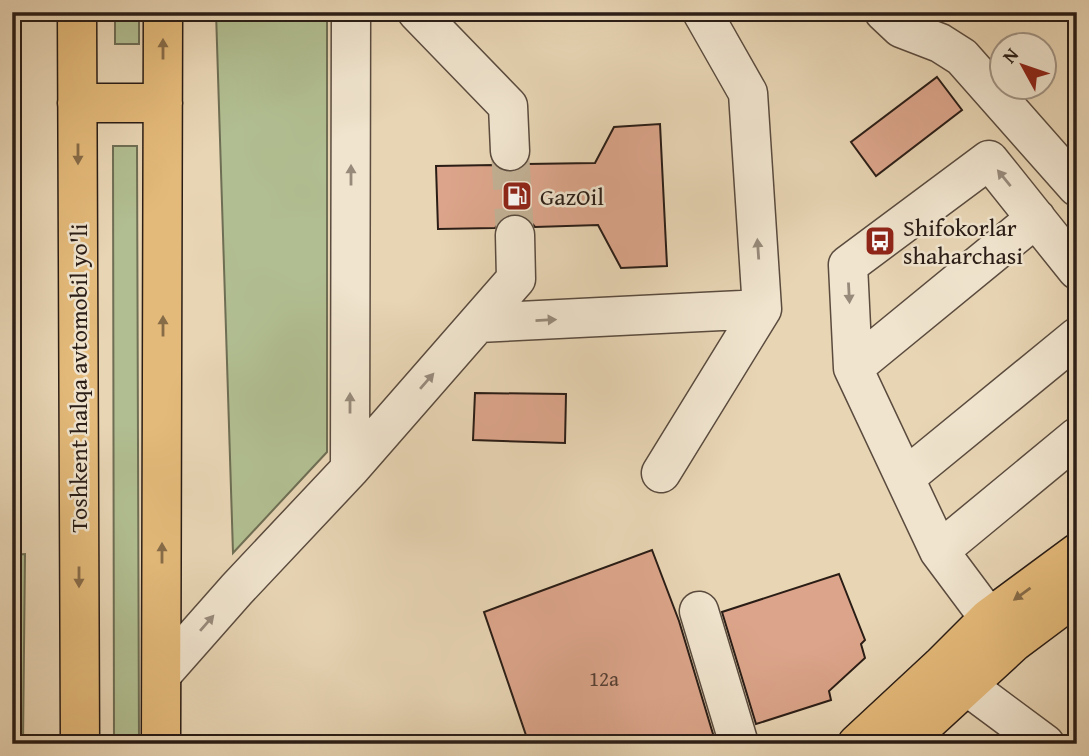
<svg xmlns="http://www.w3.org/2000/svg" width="1089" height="756" font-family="'Gentium Book Plus',serif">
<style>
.green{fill:#b1be91;stroke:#6e6e54;stroke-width:2}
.building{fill:#dca58b;stroke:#2a1d16;stroke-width:2}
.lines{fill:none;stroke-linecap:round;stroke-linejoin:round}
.minor-tunnel{stroke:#c2b094;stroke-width:38;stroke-dasharray:38 19;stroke-linecap:butt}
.minor-casing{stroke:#5a4b3e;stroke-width:41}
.major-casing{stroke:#2a1d16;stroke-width:41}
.highway-casing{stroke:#2a1d16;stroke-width:41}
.minor{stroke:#f0e4ce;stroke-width:38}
.major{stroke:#e4ba7a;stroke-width:38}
.highway{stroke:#e4ba7a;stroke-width:38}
.oneway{fill:#876c48}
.oneway2{fill:#978a7b}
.labels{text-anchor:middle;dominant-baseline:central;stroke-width:5;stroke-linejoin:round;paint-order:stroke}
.number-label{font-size:21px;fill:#563f33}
.poi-label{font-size:24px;fill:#2a1d16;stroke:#f0e4ce;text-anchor:start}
.street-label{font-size:24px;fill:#2a1d16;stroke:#f0e4ce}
</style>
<rect width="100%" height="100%" fill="#e8d5b4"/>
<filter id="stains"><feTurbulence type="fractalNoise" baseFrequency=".00286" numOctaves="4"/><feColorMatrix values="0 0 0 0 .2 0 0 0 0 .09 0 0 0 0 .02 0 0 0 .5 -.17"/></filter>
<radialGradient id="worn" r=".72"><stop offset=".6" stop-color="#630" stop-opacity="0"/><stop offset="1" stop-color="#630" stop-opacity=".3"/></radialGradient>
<!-- green -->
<path class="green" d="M115,12H139V44H115Z
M216,12H327V452L233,553Z
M113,146H137L139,744H114Z
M25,554L23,744H12V555Z"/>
<!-- building -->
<path class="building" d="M937,77L962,110L876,176L851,142Z
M660,124L667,266L621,268L598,225L535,227L526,216L515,213L503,217L495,228L438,229L436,166L494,165L501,171L510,173L521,170L526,164L595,163L614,127Z
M475,393L566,394L565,443L473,440Z
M652,550L679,621L716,744H529L484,612Z
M839,574L865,640L861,644L865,658L829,691L831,700L756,724L722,612Z"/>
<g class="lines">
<!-- minor-tunnel -->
<path class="minor-tunnel" d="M510,151L515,235"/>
<!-- minor casing -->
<g class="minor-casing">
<path id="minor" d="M417,12L508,106L510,151
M884,12L901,28L940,43L962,57L1077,187
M478,323L762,309L748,93L702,12
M853,368L1036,218
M350,469L516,279L515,235
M661,473L762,309
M906,477L1077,337
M939,551L1077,437
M699,611L739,744
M1013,641L989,618L939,551L853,368L848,265L989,160L1077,270
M162,674L237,589L350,469L351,12
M967,686L1045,744"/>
</g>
<!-- major casing -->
<g class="major-casing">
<path id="major" d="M857,744L942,665L989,618L1077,553
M903,744L1014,642L1077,595"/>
</g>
<!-- highway casing -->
<g class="highway-casing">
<path id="highway" d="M77,12L80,744
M77,103H163
M161,744L163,12"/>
</g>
<!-- minor -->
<use href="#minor" class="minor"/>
<!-- major -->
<use href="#major" class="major"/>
<!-- highway -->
<use href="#highway" class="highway"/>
</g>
<!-- one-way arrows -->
<defs><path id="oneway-solid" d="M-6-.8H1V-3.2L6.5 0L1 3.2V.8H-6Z" transform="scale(1.75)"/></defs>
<g class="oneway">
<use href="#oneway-solid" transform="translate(163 49) rotate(-90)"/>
<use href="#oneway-solid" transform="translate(78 154) rotate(90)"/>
<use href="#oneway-solid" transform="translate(163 326) rotate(-90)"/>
<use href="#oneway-solid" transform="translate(162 553) rotate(-90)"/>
<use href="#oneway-solid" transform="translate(79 577) rotate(90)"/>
<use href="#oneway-solid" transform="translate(1022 594) rotate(144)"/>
</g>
<g class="oneway2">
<use href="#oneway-solid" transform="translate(351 175) rotate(-90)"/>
<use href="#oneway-solid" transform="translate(1004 178) rotate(-129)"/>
<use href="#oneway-solid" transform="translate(758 249) rotate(-94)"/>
<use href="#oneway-solid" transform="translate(849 293) rotate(87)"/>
<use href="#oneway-solid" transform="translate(546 320) rotate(-3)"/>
<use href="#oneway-solid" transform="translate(427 381) rotate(-49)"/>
<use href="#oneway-solid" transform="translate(350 403) rotate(-90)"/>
<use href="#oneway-solid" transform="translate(207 623) rotate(-49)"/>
</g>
<!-- icons -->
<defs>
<g id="fuel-square" transform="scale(1.575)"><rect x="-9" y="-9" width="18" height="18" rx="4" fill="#8f2418" stroke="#f0e4ce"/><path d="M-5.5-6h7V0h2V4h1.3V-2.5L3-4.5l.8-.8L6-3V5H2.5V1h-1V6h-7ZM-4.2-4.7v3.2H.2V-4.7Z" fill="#fff"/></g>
<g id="bus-square" transform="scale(1.575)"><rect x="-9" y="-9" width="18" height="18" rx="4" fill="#8f2418" stroke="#f0e4ce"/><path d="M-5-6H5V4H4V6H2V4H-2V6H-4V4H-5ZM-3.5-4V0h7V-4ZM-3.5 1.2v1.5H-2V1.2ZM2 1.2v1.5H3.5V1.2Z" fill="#fff"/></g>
</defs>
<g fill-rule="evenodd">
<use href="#fuel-square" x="517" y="196"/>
<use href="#bus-square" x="880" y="241"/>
</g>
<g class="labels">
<!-- number labels -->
<g class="number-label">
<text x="604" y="678">12а</text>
</g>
<!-- poi labels -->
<g class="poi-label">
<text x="540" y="196">GazOil</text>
<text x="903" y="227">Shifokorlar<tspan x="903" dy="28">shaharchasi</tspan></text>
</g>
<!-- street labels -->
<g class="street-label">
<text transform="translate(78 378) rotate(-90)">Toshkent halqa avtomobil yo'li</text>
</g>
</g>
<!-- margin -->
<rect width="1089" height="756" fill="none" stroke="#e8d5b4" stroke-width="42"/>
<rect x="14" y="14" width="1061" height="728" fill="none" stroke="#2a1d16" stroke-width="3.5"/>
<rect x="21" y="21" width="1047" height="714" fill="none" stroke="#2a1d16" stroke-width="2"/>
<!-- north arrow -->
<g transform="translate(1023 66) rotate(310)"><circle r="33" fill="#f0e4ce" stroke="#a19484" stroke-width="2"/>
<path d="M0-5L12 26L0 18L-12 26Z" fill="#8f2418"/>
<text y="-10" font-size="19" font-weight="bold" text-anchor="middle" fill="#2a1d16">N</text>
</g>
<rect width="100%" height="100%" filter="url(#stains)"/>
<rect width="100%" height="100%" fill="url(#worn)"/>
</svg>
